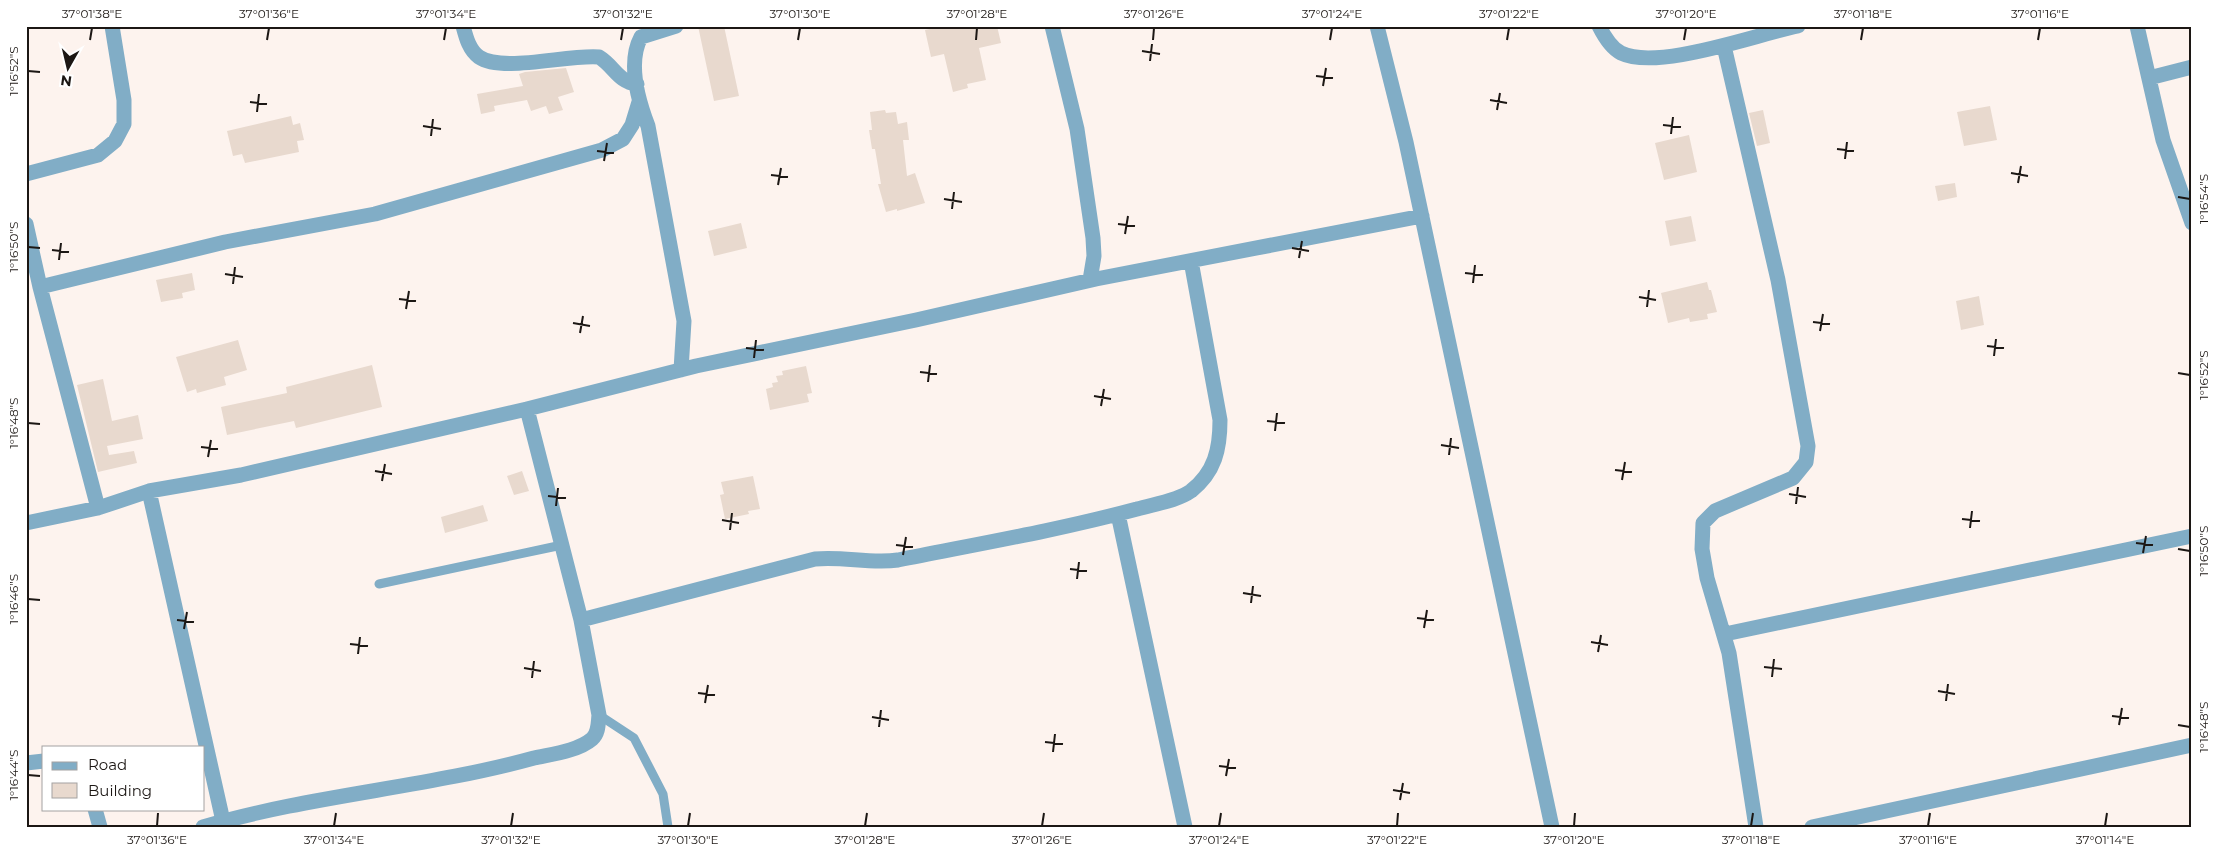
<svg xmlns="http://www.w3.org/2000/svg" width="2218" height="853" font-family="Montserrat,sans-serif">
<style>
.building{fill:#e8d9ce}
.lines{fill:none;stroke-linecap:round;stroke-linejoin:round}
.lane{stroke:#81adc6;stroke-width:9}
.street{stroke:#81adc6;stroke-width:15}
.ticks{fill:none;stroke:#1c1714;stroke-width:2}
.neatline{fill:none;stroke:#1c1714;stroke-width:2}
.ticks-label{font-size:12px;text-anchor:middle;fill:#1c1714}
</style>
<rect width="100%" height="100%" fill="#fdf3ee"/>
<!-- building -->
<path class="building" d="M698,26H724L739,96L714,101Z
M944,26H997L1001,43L979,48L986,80L967,84L968,88L953,92L944,54L931,57L925,30Z
M566,68L574,92L558,97L563,110L549,114L546,106L531,111L527,100L494,106L495,111L481,114L477,94L523,86L519,74L525,72Z
M1990,106L1997,140L1964,146L1957,112Z
M885,110L886,113L896,112L898,124L907,122L909,140H903L907,176L915,173L925,203L897,211V209L886,212L878,184H881L875,149H872L869,130H872L870,112Z
M1763,110L1770,143L1757,146L1749,113Z
M291,116L293,125L300,123L304,140L297,141L299,152L245,163L242,154L233,156L227,131Z
M1689,135L1697,172L1664,180L1655,143Z
M1955,183L1957,197L1938,201L1935,186Z
M1691,216L1696,241L1670,246L1665,221Z
M741,223L747,248L714,256L708,231Z
M192,273L195,290L182,293L183,298L161,302L156,280Z
M1707,282L1709,290H1711L1717,312L1707,314L1708,319L1690,322L1689,318L1668,323L1661,293Z
M1979,296L1984,325L1961,330L1956,301Z
M238,340L247,370L224,377L226,385L197,393L196,389L187,392L176,357Z
M372,365L382,407L296,428L294,421L227,435L221,407L287,393L286,387Z
M806,366L812,393L807,394L809,402L770,410L766,389L773,387L772,383L778,382L776,376L783,375L782,371Z
M103,379L112,421L138,415L143,439L107,446L109,455L134,451L137,463L98,472L77,385Z
M522,471L529,491L514,495L507,476Z
M753,476L760,509L748,511L749,514L725,519L720,495L724,494L721,482Z
M483,505L488,521L445,533L441,517Z"/>
<g class="lines">
<!-- lane -->
<path class="lane" d="M379,584L562,545
M599,715L634,738L663,794L668,827"/>
<!-- street -->
<path class="street" d="M463,26C466,37 469,50 479,57C502,73 569,54 599,57C614,66 618,82 637,84
M676,26L641,37C627,63 638,100 648,126L684,321L681,370
M1052,26L1077,129L1093,238L1094,256L1090,280
M1377,26L1406,142L1552,827
M1599,26C1604,36 1611,48 1621,53C1658,71 1757,34 1798,26
M2137,26L2163,140L2192,223
M1724,46L1778,280L1808,446L1806,462L1793,478L1715,511L1703,523L1702,549L1707,578L1729,653L1756,827
M2149,78L2192,67
M26,174L98,155L115,141L124,124V100L112,26
M26,224L40,287L98,508
M40,287L225,242L375,214L602,150L623,139L632,125L639,102
M149,491L223,821
M1118,514L1185,827
M26,523L98,508L149,491L241,475L527,409L696,366L916,320L1096,279L1422,216
M581,620L815,559C843,556 870,564 898,560C978,544 1059,530 1137,509C1154,504 1177,501 1191,491C1215,472 1220,449 1220,420L1191,261
M1725,634L2192,536
M26,763L44,761
M95,809L100,827
M203,827C311,795 425,788 534,758C552,754 578,751 592,739C599,733 598,723 599,715L581,620L527,409
M1812,827L2192,745"/>
</g>
<!-- ticks -->
<path class="ticks" d="M90,40L92,28M267,40L269,28M444,40L446,28M621,40L623,28M798,40L800,28M976,40L977,28M1153,40L1154,28M1330,40L1332,28M1507,40L1509,28M1684,40L1686,28M1861,40L1863,28M2038,40L2040,28M1142,51L1160,54M1150,61L1152,44M28,71L40,72M1316,76L1333,78M1323,86L1326,68M1490,100L1507,103M250,102L267,104M1497,110L1500,93M257,112L259,94M1663,125L1681,127M423,126L441,129M1671,134L1673,117M431,136L433,119M1837,149L1854,151M597,151L614,153M1845,159L1847,142M604,161L607,143M2011,173L2028,176M771,175L788,177M2018,183L2021,166M778,185L781,168M2178,197L2190,199M944,199L962,202M952,209L954,192M1118,224L1135,226M1125,234L1128,216M28,247L40,248M1292,248L1309,251M52,250L69,252M1299,258L1302,241M59,260L61,243M1465,273L1483,275M225,274L243,277M1473,283L1475,265M233,284L235,267M1639,297L1656,300M399,299L416,301M1647,307L1649,290M406,309L409,291M1813,322L1830,324M573,323L590,326M1820,331L1823,314M580,333L583,316M1987,346L2004,348M746,348L764,350M1994,356L1996,339M754,358L756,340M920,372L937,374M2178,373L2190,375M928,382L930,365M1094,396L1111,399M1101,406L1104,389M1267,421L1285,423M28,423L40,424M1275,431L1277,413M1441,445L1459,448M201,447L218,449M1449,455L1451,438M208,457L211,440M1615,470L1632,472M375,471L392,474M1622,480L1625,462M382,481L385,464M1789,494L1806,497M548,496L566,498M1796,504L1798,487M556,506L558,488M1962,519L1980,521M722,520L739,523M1970,528L1972,511M730,530L732,513M2136,543L2153,545M896,545L913,547M2178,549L2190,551M2143,553L2146,536M903,555L906,537M1070,569L1087,571M1077,579L1079,562M1243,593L1261,596M28,599L40,600M1251,603L1253,586M1417,618L1434,620M177,620L194,622M1424,628L1427,610M184,629L187,612M1591,642L1608,645M350,644L368,646M1598,652L1601,635M358,654L360,637M1764,667L1782,669M524,668L541,671M1772,677L1774,659M532,678L534,661M1938,691L1955,694M698,693L715,695M1946,701L1948,684M705,703L708,685M2112,716L2129,718M872,717L889,720M2119,725L2122,708M2178,725L2190,727M879,727L881,710M1045,742L1063,744M1053,752L1055,734M1219,766L1236,768M28,775L40,776M1226,776L1229,759M1393,790L1410,793M1400,800L1403,783M157,826L158,813M334,826L336,813M511,826L513,813M688,826L690,813M865,826L867,813M1042,826L1044,813M1219,826L1221,813M1397,826L1398,813M1574,826L1575,813M1751,826L1753,813M1928,826L1930,813M2105,826L2107,813"/>
<!-- border -->
<rect width="2218" height="853" fill="none" stroke="#ffffff" stroke-width="55"/>
<!-- legend -->
<rect x="42" y="746" width="162" height="65" fill="#ffffff" stroke="#a4a2a1"/>
<rect x="52" y="762" width="25" height="8" fill="#81adc6" stroke="#a4a2a1"/>
<text x="88" y="770" font-size="15" fill="#1c1714">Road</text>
<rect x="52" y="783" width="25" height="15" fill="#e8d9ce" stroke="#a4a2a1"/>
<text x="88" y="796" font-size="15" fill="#1c1714">Building</text>
<!-- north arrow -->
<g transform="translate(68 68) rotate(188)" stroke="#ffffff" stroke-width="4" paint-order="stroke">
<path d="M0-4L9 19L0 12L-9 19Z" fill="#1c1714"/>
<text y="-8" font-size="14" font-weight="bold" text-anchor="middle" fill="#1c1714">N</text>
</g>
<rect x="28" y="28" width="2162" height="798" class="neatline"/>
<g class="ticks-label">
<text x="92" y="18">37°01'38"E</text>
<text x="269" y="18">37°01'36"E</text>
<text x="446" y="18">37°01'34"E</text>
<text x="623" y="18">37°01'32"E</text>
<text x="800" y="18">37°01'30"E</text>
<text x="977" y="18">37°01'28"E</text>
<text x="1154" y="18">37°01'26"E</text>
<text x="1332" y="18">37°01'24"E</text>
<text x="1509" y="18">37°01'22"E</text>
<text x="1686" y="18">37°01'20"E</text>
<text x="1863" y="18">37°01'18"E</text>
<text x="2040" y="18">37°01'16"E</text>
<text transform="translate(14 71) rotate(-90)" y="4">1°16'52"S</text>
<text transform="translate(2204 199) rotate(-90)" y="4">1°16'54"S</text>
<text transform="translate(14 247) rotate(-90)" y="4">1°16'50"S</text>
<text transform="translate(2204 375) rotate(-90)" y="4">1°16'52"S</text>
<text transform="translate(14 423) rotate(-90)" y="4">1°16'48"S</text>
<text transform="translate(2204 551) rotate(-90)" y="4">1°16'50"S</text>
<text transform="translate(14 599) rotate(-90)" y="4">1°16'46"S</text>
<text transform="translate(2204 727) rotate(-90)" y="4">1°16'48"S</text>
<text transform="translate(14 775) rotate(-90)" y="4">1°16'44"S</text>
<text x="157" y="844">37°01'36"E</text>
<text x="334" y="844">37°01'34"E</text>
<text x="511" y="844">37°01'32"E</text>
<text x="688" y="844">37°01'30"E</text>
<text x="865" y="844">37°01'28"E</text>
<text x="1042" y="844">37°01'26"E</text>
<text x="1219" y="844">37°01'24"E</text>
<text x="1397" y="844">37°01'22"E</text>
<text x="1574" y="844">37°01'20"E</text>
<text x="1751" y="844">37°01'18"E</text>
<text x="1928" y="844">37°01'16"E</text>
<text x="2105" y="844">37°01'14"E</text>
</g>
</svg>
